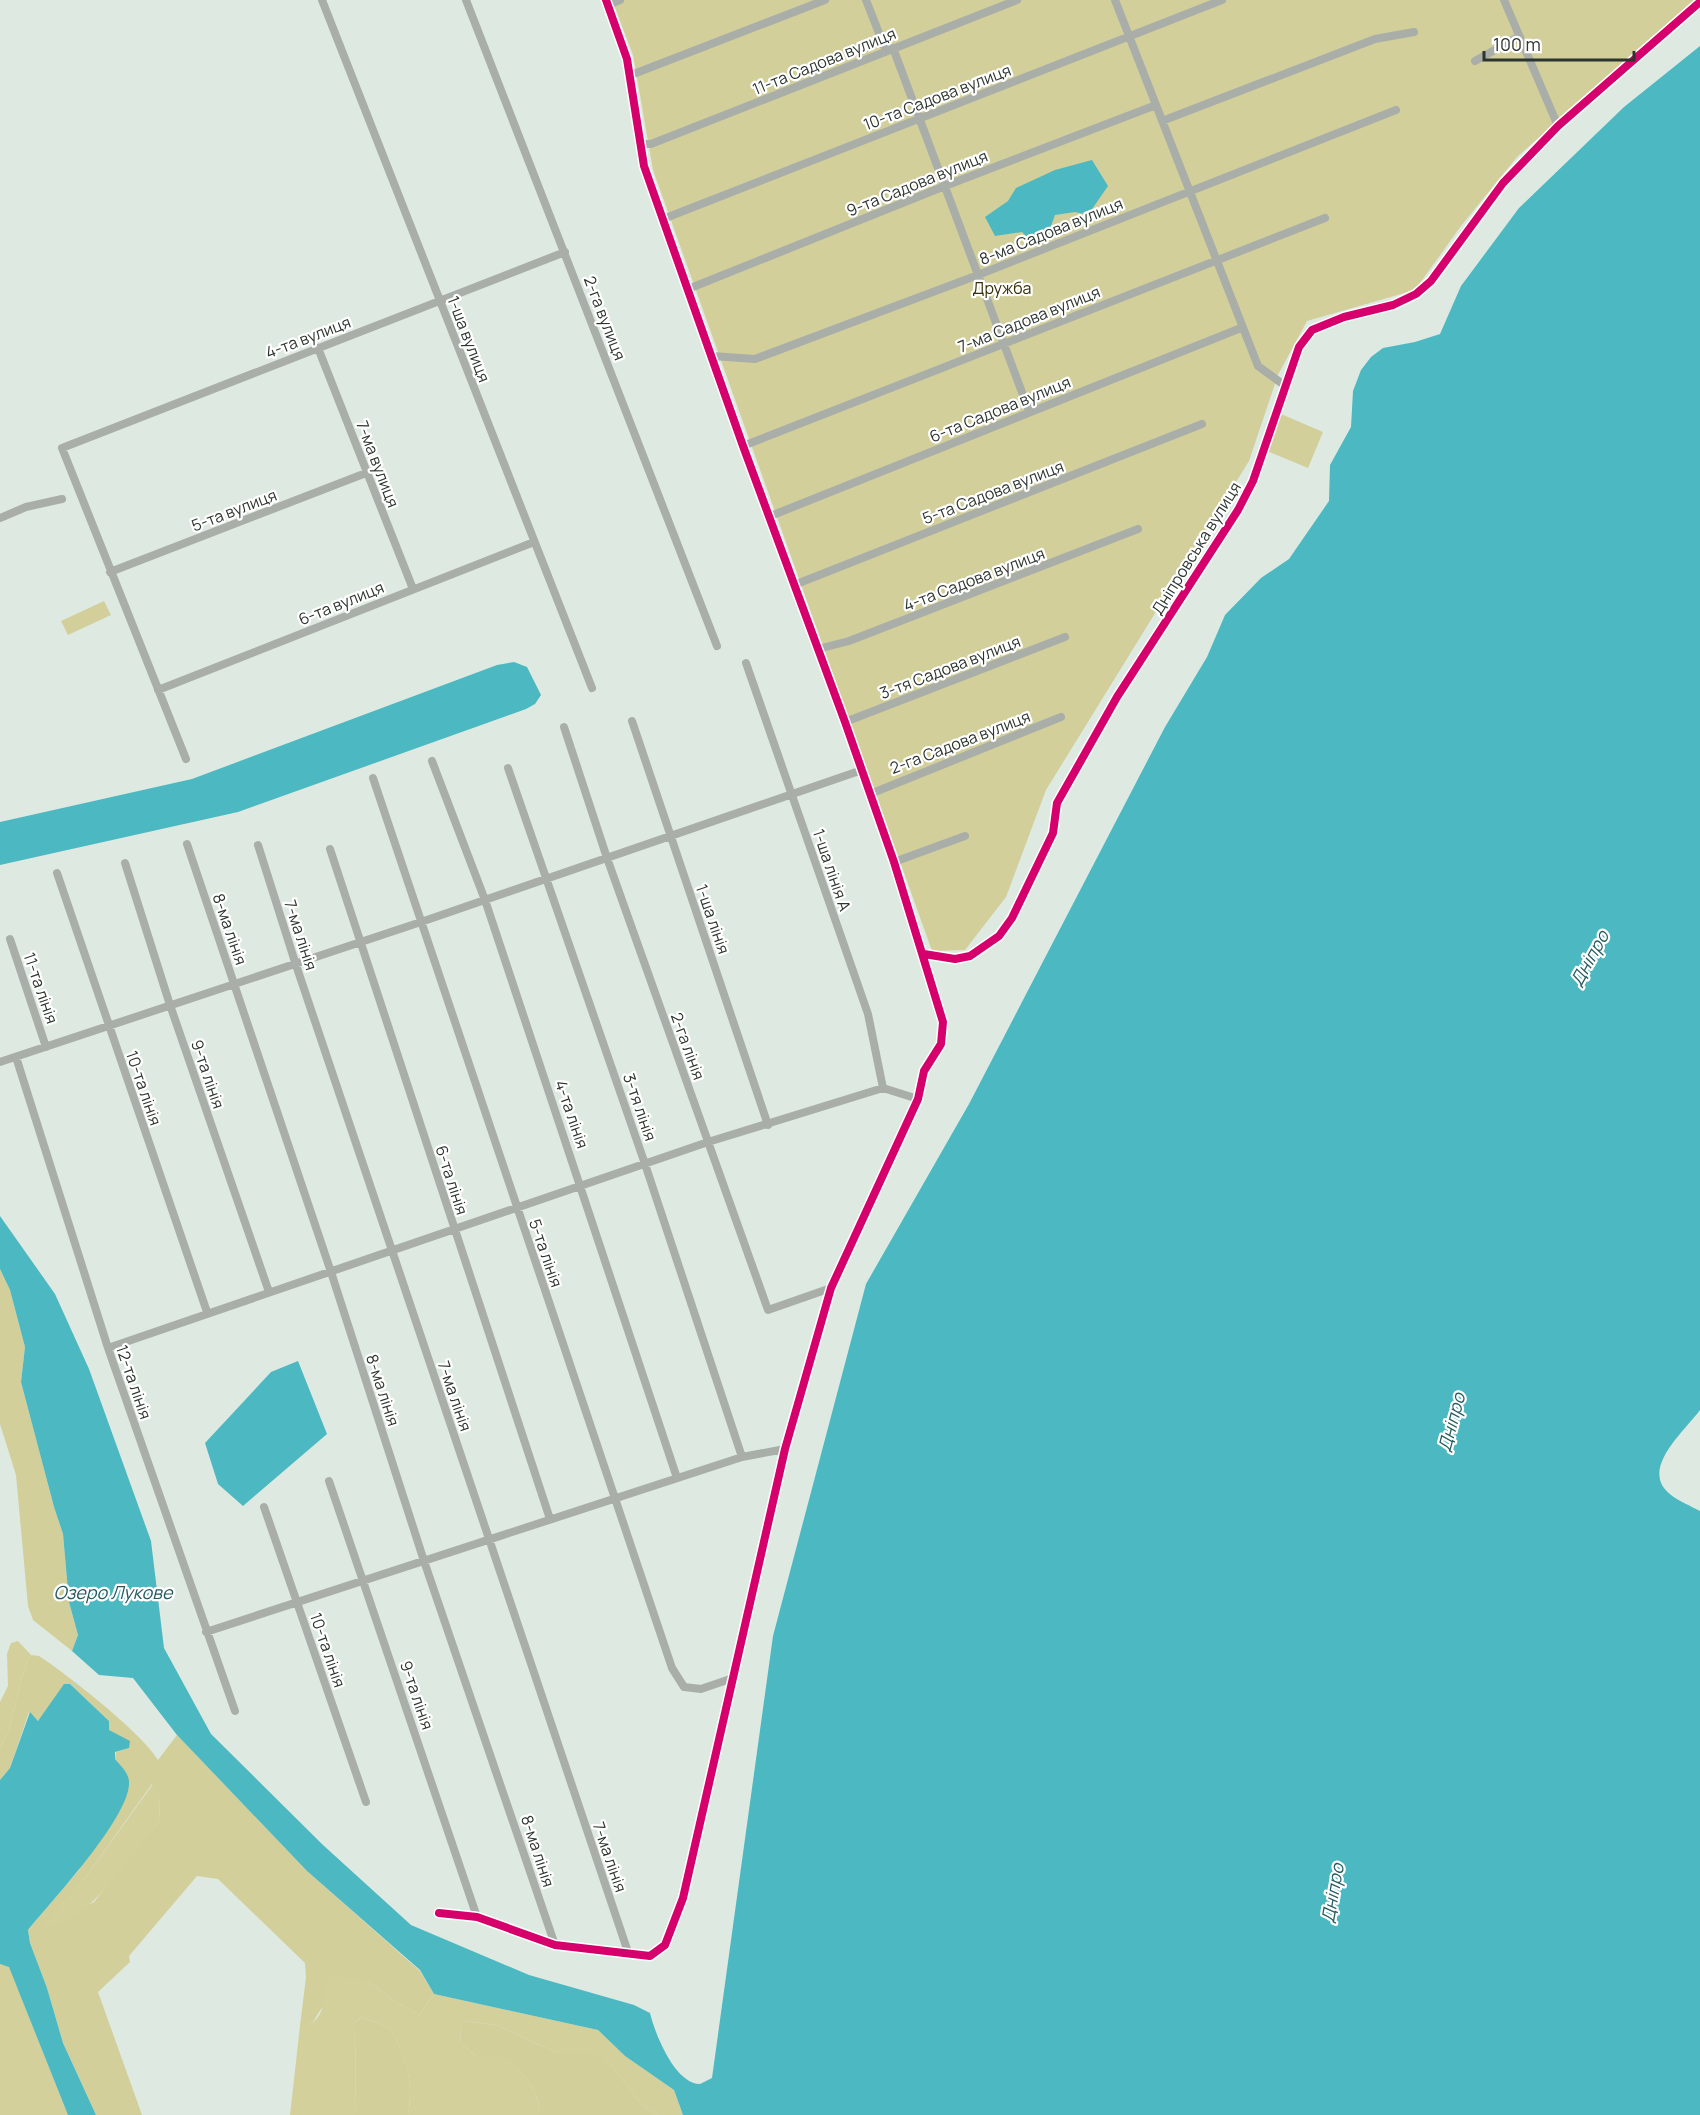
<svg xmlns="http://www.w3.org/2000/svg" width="1700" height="2115" font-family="Manrope,sans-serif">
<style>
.green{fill:#d2cf9b;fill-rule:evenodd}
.forest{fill:#d3d09b}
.water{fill:#4cb8c1}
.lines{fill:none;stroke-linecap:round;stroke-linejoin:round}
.minor{stroke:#a9aea9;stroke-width:8}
.cycleway-casing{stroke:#fff;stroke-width:11}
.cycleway{stroke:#d6006c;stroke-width:8}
.labels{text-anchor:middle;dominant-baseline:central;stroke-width:4.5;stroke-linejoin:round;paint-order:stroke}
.street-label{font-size:16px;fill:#2d352f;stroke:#fff}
.park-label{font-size:16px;fill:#342d05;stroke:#fff}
.water-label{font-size:18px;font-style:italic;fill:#265a61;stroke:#fff}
</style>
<rect width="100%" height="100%" fill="#deeae1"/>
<!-- green -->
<path class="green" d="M612,0H1694L1517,157L1461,226L1415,290L1307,321L1278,375L1249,461L1046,790L1006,897L965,950L932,951L653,170L633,55Z
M1281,414L1323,432L1308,468L1267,451Z
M104,601L111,615L68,635L61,621Z
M0,1269L10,1290L25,1347L21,1382L54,1507L63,1534L69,1602L78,1635L72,1651L33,1620L28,1606L16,1475L0,1424Z
M31,1655L39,1656C68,1675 142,1733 158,1760L177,1735L307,1871L420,1971L434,1994L419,2015L393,2000L368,1981C357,1987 331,1998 323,2007C314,2017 316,2026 300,2026L306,1977L305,1963L218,1879L197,1876L129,1956L130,1962L98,1992L142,2115H96L63,2043L47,1988L30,1943L28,1930L79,1870L126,1773L115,1759L116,1752L129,1748L109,1730V1721L70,1684L38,1721L29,1712L10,1768L0,1780V1748L8,1733L26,1663ZM152,1784L159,1797L160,1820L94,1902L45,1926L85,1878Z
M361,2017L390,2028C406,2057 414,2081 408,2115H356L355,2023Z
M462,2021L496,2025L557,2053L589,2052L611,2065L642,2105L658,2115H540C541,2090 522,2074 506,2057H479L460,2043Z"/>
<!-- forest -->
<path class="forest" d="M18,1641L31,1655L26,1663L8,1733L0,1748V1702L8,1686L7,1654L11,1643Z
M153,1784L159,1797L160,1820C140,1845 81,1934 45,1925L85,1878Z
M0,1964L9,1966L68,2115H0Z
M328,1974L368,1981L393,2000L419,2015L434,1994L598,2030L625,2056L674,2090L683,2115H658L642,2105L611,2065L589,2053H557L496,2025L462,2021L460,2043L479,2057L506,2056C522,2074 541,2090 540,2115H408C414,2082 406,2057 390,2028L361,2017L355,2023L356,2115H290L300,2026C326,2026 325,1993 328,1974Z"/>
<!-- water -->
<path class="water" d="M1700,46V1410C1684,1432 1638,1470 1671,1495C1680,1502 1691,1506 1700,1511V2115H683L674,2090L625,2056L598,2030L434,1994L420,1970L307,1871L177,1735L133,1678L99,1675L72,1651L78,1635L69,1602L63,1534L54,1507L21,1382L25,1347L10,1290L0,1269V1216L55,1294L89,1369L151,1541L164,1648L211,1734L323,1845L411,1925L529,1975L634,2005L650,2013C655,2034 675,2084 700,2084L712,2078L773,1636L866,1284L969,1104L1165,727L1207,657L1225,615L1261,578L1289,559L1329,501L1330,465L1351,427L1353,391L1361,370L1371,357L1383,348L1415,342L1440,334L1461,286L1519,208L1624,107Z
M1092,160L1108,186L1088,215L1075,212L1055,215L1047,237L1034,244L1022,232L995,236L985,217L1008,201L1016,188L1055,170Z
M514,662L527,667L541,695L535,704L526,709L238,812L0,865V822L192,779L497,665Z
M298,1361L327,1434L243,1506L218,1484L205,1443L271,1372Z
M64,1684H70L109,1721V1730L130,1741L129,1748L115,1752V1759C120,1765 129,1773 129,1782C131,1816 51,1902 28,1930L30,1943L47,1988L63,2043L96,2115H68L9,1967L0,1964V1780L10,1768L30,1712L38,1721Z"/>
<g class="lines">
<!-- minor -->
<path class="minor" d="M322,0L592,688
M466,0L717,646
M866,0L886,51L893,48L1029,411
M1115,0L1258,366L1284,385
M1504,0L1558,126
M608,5L620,0
M1475,61L1518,37
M631,75L825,0
M1162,121L1375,39L1414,32
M640,144H651L1017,0
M663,219L1222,0
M688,289L945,186L1156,105
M318,348L413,589
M712,356L755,359L978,275L1396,110
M743,446L1325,218
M768,517L1241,328
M0,518L26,507L62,499
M110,572L366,473
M794,585L1202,424
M818,649L849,641L1138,529
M746,663L868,1014L883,1088
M158,690L534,542
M632,721L768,1125
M845,722L1065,637
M564,727L607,858L768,1310L831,1288
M186,759L62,448L565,252
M432,761L485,900L677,1478
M508,768L645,1164L742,1457
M373,778L672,1668L684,1687L701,1689L733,1678
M870,794L1061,717
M187,844L331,1272L424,1561L555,1945
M258,845L295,962L629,1955
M330,849L550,1519
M894,862L965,836
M125,863L170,1005L269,1292
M57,873L207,1312
M10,939L46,1047
M924,954L955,959L970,956L999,936L1012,918L1053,833L1057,803L1117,697L1238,510L1253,481L1299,347L1312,330L1344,317L1393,305L1416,294L1431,281L1503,183L1558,126L1700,2
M16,1057L108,1348L235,1711
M0,1062L421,922L862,770
M108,1348L708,1142L883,1088L918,1099
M329,1481L477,1917
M264,1507L366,1802
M206,1632L742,1457L785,1449
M439,1913L477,1917L555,1945L650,1956L665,1945L683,1898L785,1449L831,1288L918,1099L924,1071L941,1044L943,1022L894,862L845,722L743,446L644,166L627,59L606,0"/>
<!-- cycleway casing -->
<g class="cycleway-casing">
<path id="cycleway" d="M924,954L955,959L970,956L999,936L1012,918L1053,833L1057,803L1117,697L1238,510L1253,481L1299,347L1312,330L1344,317L1393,305L1416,294L1431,281L1503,183L1558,126L1700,2
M439,1913L477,1917L555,1945L650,1956L665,1945L683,1898L785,1449L831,1288L918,1099L924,1071L941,1044L943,1022L894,862L845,722L743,446L644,166L627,59L606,0"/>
</g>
<!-- cycleway -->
<use href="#cycleway" class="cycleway"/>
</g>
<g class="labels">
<!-- street labels -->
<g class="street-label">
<text transform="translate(824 61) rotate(-22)">11-та Садова вулиця</text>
<text transform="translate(937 97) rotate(-21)">10-та Садова вулиця</text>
<text transform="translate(917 183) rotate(-22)">9-та Садова вулиця</text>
<text transform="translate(1051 231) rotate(-22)">8-ма Садова вулиця</text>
<text transform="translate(605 318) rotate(69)">2-га вулиця</text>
<text transform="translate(1029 319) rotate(-22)">7-ма Садова вулиця</text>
<text transform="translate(308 337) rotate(-21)">4-та вулиця</text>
<text transform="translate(469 339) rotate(69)">1-ша вулиця</text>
<text transform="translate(1000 409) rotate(-22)">6-та Садова вулиця</text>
<text transform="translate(378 464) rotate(69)">7-ма вулиця</text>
<text transform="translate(993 492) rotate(-21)">5-та Садова вулиця</text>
<text transform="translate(234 510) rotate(-21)">5-та вулиця</text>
<text transform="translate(1196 548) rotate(-58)">Дніпровська вулиця</text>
<text transform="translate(974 579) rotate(-21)">4-та Садова вулиця</text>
<text transform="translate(341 603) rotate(-22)">6-та вулиця</text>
<text transform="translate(950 667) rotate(-21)">3-тя Садова вулиця</text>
<text transform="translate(960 742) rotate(-21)">2-га Садова вулиця</text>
<text transform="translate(832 870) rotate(71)">1-ша лінія А</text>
<text transform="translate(713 919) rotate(71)">1-ша лінія</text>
<text transform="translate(230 929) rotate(71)">8-ма лінія</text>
<text transform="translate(301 935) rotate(72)">7-ма лінія</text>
<text transform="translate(41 988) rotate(71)">11-та лінія</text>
<text transform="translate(688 1046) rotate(70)">2-га лінія</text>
<text transform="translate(208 1074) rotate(71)">9-та лінія</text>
<text transform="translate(144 1088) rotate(71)">10-та лінія</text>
<text transform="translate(640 1107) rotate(71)">3-тя лінія</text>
<text transform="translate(572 1114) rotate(71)">4-та лінія</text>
<text transform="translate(452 1180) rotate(72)">6-та лінія</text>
<text transform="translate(546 1253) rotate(71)">5-та лінія</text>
<text transform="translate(134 1382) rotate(71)">12-та лінія</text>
<text transform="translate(383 1390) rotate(72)">8-ма лінія</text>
<text transform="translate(455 1396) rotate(71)">7-ма лінія</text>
<text transform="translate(328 1650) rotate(71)">10-та лінія</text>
<text transform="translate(417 1695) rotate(71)">9-та лінія</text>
<text transform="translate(538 1851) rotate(72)">8-ма лінія</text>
<text transform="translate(610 1857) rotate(71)">7-ма лінія</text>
</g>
<!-- park labels -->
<g class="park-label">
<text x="1002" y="288">Дружба</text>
</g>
<!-- water labels -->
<g class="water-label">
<text transform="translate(1589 958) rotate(-61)">Дніпро</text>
<text transform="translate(1451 1422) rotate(-75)">Дніпро</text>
<text x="113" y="1592">Озеро Лукове</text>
<text transform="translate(1332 1893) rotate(-80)">Дніпро</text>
</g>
</g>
<!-- scale -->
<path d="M1484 51v9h150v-9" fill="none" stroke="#2d352f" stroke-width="3"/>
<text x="1493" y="51" font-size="18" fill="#2d352f" stroke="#ffffff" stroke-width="4.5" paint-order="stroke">100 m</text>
</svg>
